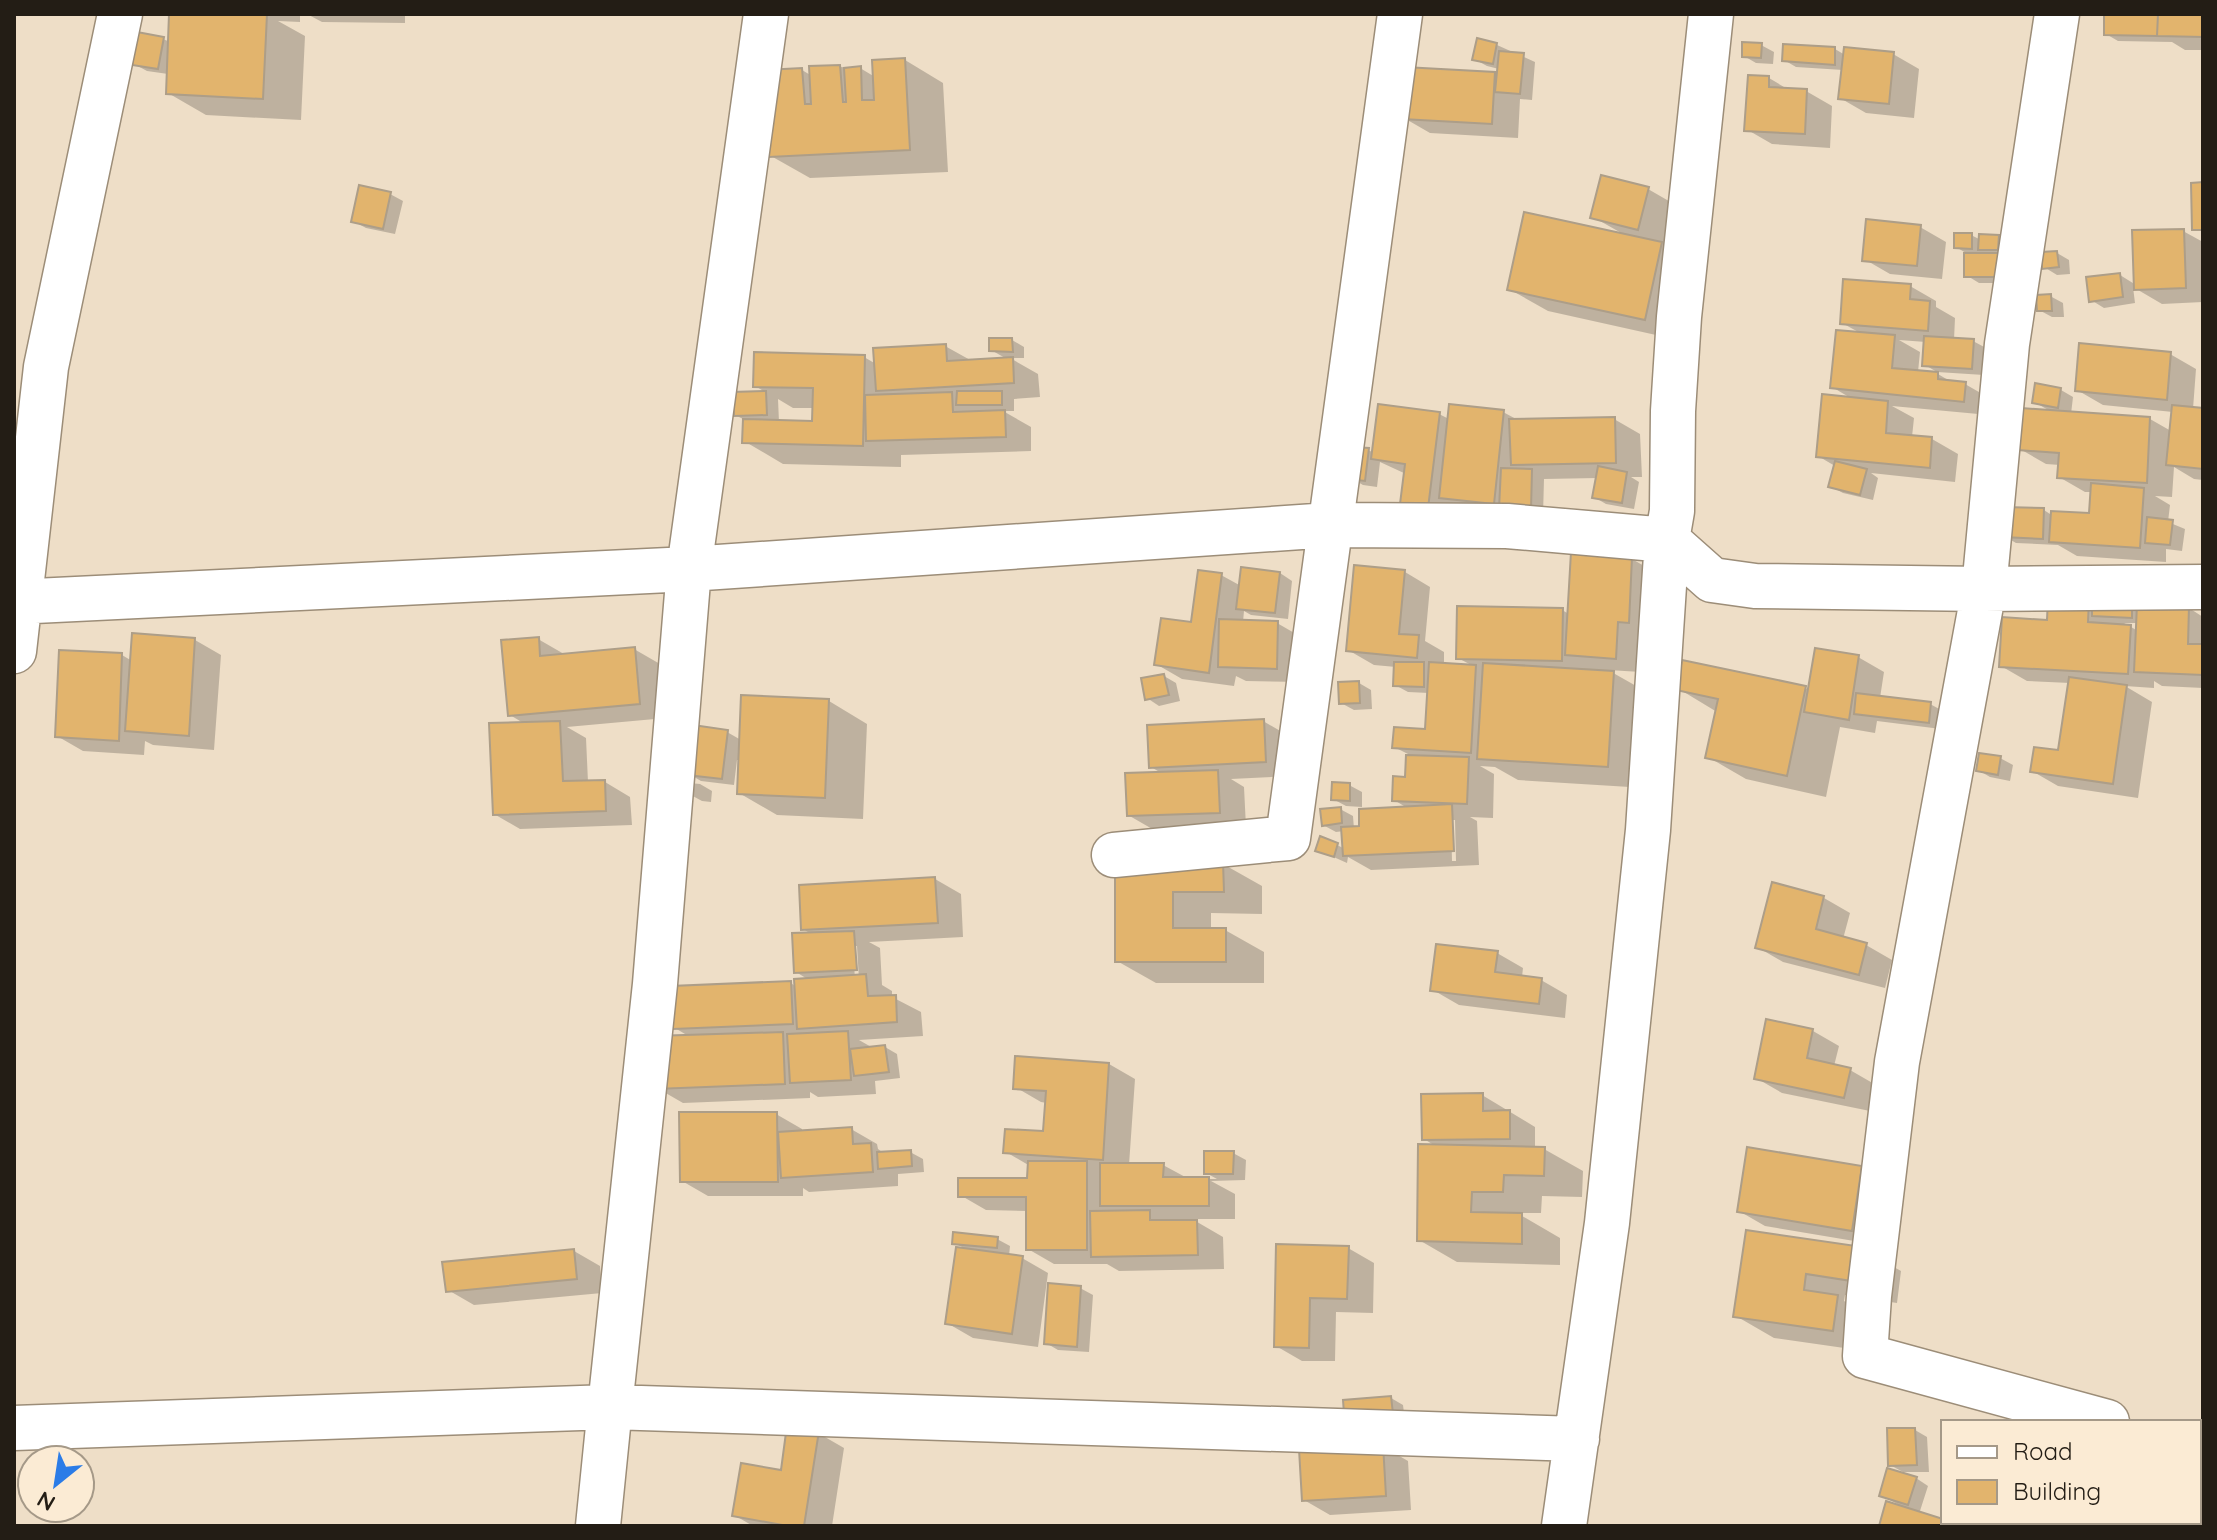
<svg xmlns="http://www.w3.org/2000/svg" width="2217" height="1540" font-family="Quicksand,sans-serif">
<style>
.shadow{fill:#0003;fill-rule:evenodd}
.building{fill:#e2b46d;stroke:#ad9e88;stroke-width:2}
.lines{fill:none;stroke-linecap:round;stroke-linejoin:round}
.minor-casing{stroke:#9c8d78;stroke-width:47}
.minor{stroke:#fff;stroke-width:44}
</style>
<rect width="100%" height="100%" fill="#eedec7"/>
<!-- shadow -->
<path class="shadow" d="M171,14H300V22L278,21L305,36L301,120L206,115L168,93V74L147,71L134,64L163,39L170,42Z
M307,14H405V23L322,22Z
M2106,14H2203V50H2185L2172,42L2118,41L2106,34Z
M1497,45L1535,62L1532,100L1520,99L1518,138L1430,133L1404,118L1494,74L1498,77L1499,69L1487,66L1474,59Z
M1761,45L1774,52L1773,64L1756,63L1744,56Z
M1835,49L1845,55L1893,54L1919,69L1914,118L1866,113L1840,98L1843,70L1796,67L1784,60Z
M905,60L943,83L948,172L810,178L771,156L802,70L812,76L840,67L860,68L875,77Z
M1769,78L1789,90L1806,91L1832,106L1830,148L1772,144L1746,129Z
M1648,189L1674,204L1664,245L1700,266L1683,341L1548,311L1509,289L1623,234L1593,217Z
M390,194L403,201L395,234L366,228L353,221Z
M1920,227L1946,242L1942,279L1890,274L1864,259Z
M2183,231L2203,242V302L2162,304L2133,287L2135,303L2104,308L2091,300L2120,275L2136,285Z
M1971,235L1981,240L1998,237L2011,245L2010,283H1979L1966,275V253L1956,247Z
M2057,253L2069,260L2070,274L2057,275L2044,267Z
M1910,286L1936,301V307L1955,318L1954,340L1973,341L1986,348L1984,375L1937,372L1925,365L1926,342L1899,340L1920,352L1918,372L1938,374L1953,383L1965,384L1991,399L1989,415L1892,406L1914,418L1912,437L1932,439L1958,454L1955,482L1871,473L1878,478L1873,500L1843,493L1830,486L1835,466L1818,456L1854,400L1832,387L1862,334L1842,323Z
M2050,296L2063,303L2064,317H2052L2039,310Z
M1012,340L1024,347V358H1010L1038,374L1040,397L1014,399V411H1003L1031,427V451L901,455V467L783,464L744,441L745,420L735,415L734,394L767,393L755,386L864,357L876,364L945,346L972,361L1007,359L991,350ZM778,399L793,408H814V423L779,422Z
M2170,354L2196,369L2193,409L2203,410V480L2194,479L2174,467L2172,497L2155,496L2170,505L2168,522L2185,529L2182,551L2166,549V562L2077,556L2058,545L2016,543L2004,536L2044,510L2053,516H2090L2092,492H2085L2059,477L2060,465L2046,464L2020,449L2052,412L2034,402L2061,390L2073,397L2071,414L2150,419L2171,431L2173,412L2103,405L2077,390Z
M1503,412L1518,420L1614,419L1640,434L1642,477H1631L1639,482L1634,509L1606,504L1594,497L1598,478L1544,479L1543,516L1428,518L1406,474L1380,462L1377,487L1363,485L1351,478L1368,450L1374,453L1439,414L1449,419Z
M1632,559L1658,574L1641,672L1608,670L1652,695L1646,788L1518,780L1495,767L1480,766L1494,774L1493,818L1470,817L1477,821L1479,865L1371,870L1348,857L1347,863L1318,850L1337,845L1345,849L1344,831L1336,832L1323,825L1340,809L1353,816L1354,829L1409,809L1394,800L1407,779L1408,754L1394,747L1427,731L1429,693L1408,692L1395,685L1396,667L1374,665L1348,650L1405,572L1430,587L1425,641L1444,652V665L1473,666L1458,658L1562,610L1569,614ZM1451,820H1455L1456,861H1452Z
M1280,573L1292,581L1288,619L1251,615L1244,611L1243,622L1277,623L1303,638L1302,682L1246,681L1236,676L1234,686L1182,679L1156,664L1193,625L1221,575L1241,586Z
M2050,599L2189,608L2203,617V688L2162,686L2154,681V688L2125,686L2152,702L2138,798L2058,786L2032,771L2060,753L2070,683L2027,681L2001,666L2049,622ZM2124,623H2138V631Z
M538,639L564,654L634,649L660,664L666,718L567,727L586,738L588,782H605L630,797L632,825L520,829L494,814L525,724L510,715Z
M195,640L221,655L214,750L153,745L145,741L144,755L83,751L57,736L122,655L132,661Z
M1858,657L1884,672L1880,698L1930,704L1943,711L1941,729L1877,721L1875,733L1840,727L1826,797L1746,779L1708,757L1717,712L1679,689L1805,688L1810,690Z
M1164,676L1176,683L1180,701L1159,706L1147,698Z
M1359,683L1371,690L1372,709L1354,710L1341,703Z
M829,701L867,724L863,819L777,815L739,793L740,760H737L734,785L701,781L689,774L727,732L741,740Z
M1263,721L1289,736L1292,776L1231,779L1244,787L1246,827L1154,830L1128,815L1163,774L1151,767Z
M2000,758L2013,765L2010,781L1990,777L1978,770Z
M690,783L700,784L712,791L711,802L702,801L689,794Z
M1349,785L1362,792V807L1346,806L1333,799Z
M1117,863L1223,864L1262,886V914L1211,913V930H1225L1264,952V983H1156L1117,961Z
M935,879L961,894L963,937L869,942L880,948L882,985L892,991V997L921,1012L923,1036L859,1040L873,1048L885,1047L897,1054L900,1078L875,1081L876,1094L818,1097L810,1092V1098L683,1103L657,1088L690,1037L675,1028L791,983L796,987L809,980L796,972L813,935L803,929ZM853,946H857L859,980H855Z
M1773,885L1824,898L1850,913L1843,939L1866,945L1892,960L1885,988L1783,962L1757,947Z
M1497,953L1523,968L1522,977L1541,980L1567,995L1565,1018L1459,1005L1433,990Z
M1768,1021L1813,1031L1839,1046L1834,1066L1850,1070L1876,1085L1870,1111L1782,1093L1756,1078Z
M1109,1064L1135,1079L1129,1165H1163L1189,1179H1217L1206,1173L1233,1153L1246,1160L1245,1180L1211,1181L1235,1194V1219H1192L1223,1237L1224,1269L1119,1271L1107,1264H1054L1028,1249V1211L986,1210L960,1195L1029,1180L1030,1166L1006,1152L1045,1133L1047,1103L1041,1102L1015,1087Z
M1482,1095L1535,1127V1149H1544L1583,1171L1582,1197L1542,1196L1541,1213H1517L1560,1238V1265L1457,1262L1419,1240L1437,1147L1424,1139Z
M776,1114L802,1129V1132L851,1129L877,1144L878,1149L885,1154L910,1152L923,1159L924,1172L898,1174V1186L809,1192L803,1188V1196H708L682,1181Z
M1862,1168L1888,1183L1878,1245L1765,1226L1739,1211Z
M1747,1232L1862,1249L1901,1271L1897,1303L1845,1295L1844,1301L1876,1319L1872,1352L1774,1338L1736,1316Z
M997,1239L1010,1246L1009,1256L1022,1258L1048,1273L1038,1347L973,1338L947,1323L968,1250L954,1243Z
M1278,1246L1348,1248L1374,1263L1373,1313L1336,1312L1335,1361H1302L1276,1346Z
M574,1251L600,1266L602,1293L474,1305L448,1290Z
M1080,1288L1093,1295L1089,1352L1058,1350L1046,1343Z
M1391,1398L1403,1405L1406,1429L1345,1402Z
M1915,1430L1927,1437L1929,1472H1903L1890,1465Z
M818,1433L844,1448L832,1526H753L734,1515L782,1472Z
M1382,1446L1408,1461L1411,1510L1330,1515L1304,1500Z
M1916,1478L1928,1486L1919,1514L1955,1526H1881L1899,1505L1881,1495Z"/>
<!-- building -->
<path class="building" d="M169,14H267L263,99L166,94Z
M2104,14H2158L2157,36L2104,35Z
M2158,14H2203V37L2157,36Z
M137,32L164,37L158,69L132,65Z
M1477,38L1497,43L1493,64L1472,60Z
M1742,42L1762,43L1761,58L1742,57Z
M1783,44L1835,47V65L1782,61Z
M1844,47L1894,52L1889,104L1838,99Z
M1499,51L1524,53L1520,94L1495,92Z
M905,58L910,150L769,157L765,70L802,68L805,104H811L809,66L840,65L843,102H846L844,68L861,66L862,100H874L872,60Z
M1404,67L1495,72L1492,124L1402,119Z
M1748,75L1769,76V87L1807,89L1805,134L1744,131Z
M1601,175L1649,187L1638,230L1590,218Z
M2203,182V230H2192L2191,183Z
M359,185L391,192L383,229L351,222Z
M1524,212L1662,242L1645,320L1507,290Z
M1866,219L1921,225L1917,266L1862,261Z
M2184,229L2186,288L2134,290L2132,230Z
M1954,233H1972V249L1954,248Z
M1979,234L1999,235L1998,250H1978Z
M2057,251L2059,267L2042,269L2041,252Z
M1964,253H1998V277H1964Z
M2120,273L2123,297L2089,302L2086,277Z
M1843,279L1911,284L1910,299L1930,301L1928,331L1840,324Z
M2051,294L2052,311H2037L2036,295Z
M1836,330L1895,335L1892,368L1938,372V379L1966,382L1964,402L1830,388Z
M1924,336L1974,339L1972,369L1922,366Z
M989,338H1012L1013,352L989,351Z
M2079,343L2171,352L2167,400L2075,391Z
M946,344L947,361L1013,357L1014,383L876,391L873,348Z
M754,352L865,355L863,446L742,443L743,419L812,421L813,388L753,387Z
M2035,383L2061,388L2058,408L2032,403Z
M766,391L767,415L734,416L732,392Z
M957,391H1002V405H956Z
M952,392L953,412L1005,410L1006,437L866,441L865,395Z
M1822,394L1888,401L1886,433L1932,437L1930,468L1816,457Z
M1378,404L1440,412L1428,508L1400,504L1405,464L1371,459Z
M1449,404L1504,410L1494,504L1439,498Z
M2172,405L2203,408V469L2166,465Z
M2021,408L2150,417L2147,483L2057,478L2059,453L2018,450Z
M1615,417L1616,463L1511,465L1509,419Z
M1352,447L1369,448L1365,481L1349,479Z
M1835,461L1867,469L1860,495L1828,487Z
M1598,466L1627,472L1622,503L1592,498Z
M1501,468L1532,469L1531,510L1499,509Z
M2091,483L2144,488L2140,548L2049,542L2051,511L2089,513Z
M2003,507L2044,508L2043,539L2002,537Z
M2147,517L2173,520L2170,545L2145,543Z
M1571,552L1632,557L1629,623L1618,622L1616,659L1565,655Z
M1354,565L1405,570L1399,634L1419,635L1417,658L1346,651Z
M1241,567L1280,572L1275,613L1236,609Z
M1198,570L1222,573L1209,673L1154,665L1161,618L1191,622Z
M2048,597L2089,598L2088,622L2131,625L2128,674L1999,667L2002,617L2047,620Z
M2092,598L2132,599V618L2092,616Z
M2137,604L2189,606L2188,644H2203V675L2134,672Z
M1457,606L1563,608L1562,661L1456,659Z
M1219,619L1278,621L1277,669L1218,667Z
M132,633L195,638L189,736L125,731Z
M539,637L540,656L635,647L640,704L508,716L501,640Z
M1815,648L1859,655L1849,720L1804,712Z
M59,650L122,653L119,741L55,737Z
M1682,660L1806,686L1787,776L1705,758L1718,699L1676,690Z
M1394,662H1424V687L1393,686Z
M1429,662L1476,665L1471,753L1392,748L1394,727L1425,729Z
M1483,663L1614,671L1608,767L1477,759Z
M1164,674L1169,695L1145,700L1141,678Z
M2069,677L2127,685L2113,784L2030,772L2034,747L2058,750Z
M1359,681L1360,703L1339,704L1338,682Z
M1856,693L1931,702L1929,723L1854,714Z
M741,695L829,699L825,798L737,794Z
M1264,719L1266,762L1149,768L1147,725Z
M560,721L563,781L605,780L606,811L493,815L489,723Z
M693,725L728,730L722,779L687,775Z
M1979,753L2001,756L1998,775L1976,771Z
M1406,755L1469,757L1467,804L1392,801L1393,776L1405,777Z
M1218,770L1220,813L1127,816L1125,773Z
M1332,782L1350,783V801L1331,800Z
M1452,804L1454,851L1343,856L1341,827L1359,826V809Z
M1341,807L1342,823L1322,826L1320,809Z
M1320,836L1338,843L1334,857L1315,851Z
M1115,861L1223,862L1224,892H1173V928H1226V962H1115Z
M935,877L938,923L801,930L799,885Z
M1772,882L1824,896L1816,929L1867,943L1859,975L1755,948Z
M854,931L857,970L794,973L792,933Z
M1436,944L1498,951L1495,972L1542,978L1539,1004L1430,991Z
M866,974L868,996L896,995L897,1022L797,1029L794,979Z
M791,981L793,1024L673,1029L671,986Z
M1766,1019L1813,1029L1807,1058L1851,1068L1844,1098L1754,1079Z
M848,1031L851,1080L790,1083L787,1034Z
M783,1032L785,1084L655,1089L653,1036Z
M885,1045L889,1072L854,1076L850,1049Z
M1015,1056L1109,1063L1103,1160L1003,1153L1005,1129L1043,1131L1046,1091L1013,1089Z
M1483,1093V1111L1510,1110V1139L1422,1140L1421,1094Z
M679,1112H777L778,1182H680Z
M852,1127L853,1144L871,1143L873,1172L781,1178L778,1132Z
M1418,1144L1545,1147L1544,1176L1504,1175L1503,1192H1472L1471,1212L1522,1213V1244L1417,1241Z
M1747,1147L1862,1166L1852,1231L1737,1212Z
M911,1150L912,1166L878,1169L877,1152Z
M1204,1151H1234L1233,1174H1204Z
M1028,1161H1087V1250H1026V1197H958V1178H1027Z
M1100,1163H1164L1163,1177H1209V1206H1100Z
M1150,1210V1220H1197L1198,1255L1091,1257L1090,1211Z
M1746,1230L1863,1247L1858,1282L1806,1274L1804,1290L1838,1295L1833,1331L1733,1317Z
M953,1232L998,1237L997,1248L952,1244Z
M1276,1244L1349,1246L1347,1299L1310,1298L1309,1348L1274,1347Z
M956,1247L1023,1256L1012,1334L945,1324Z
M574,1249L577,1279L446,1292L442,1262Z
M1048,1283L1081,1286L1077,1347L1044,1344Z
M1391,1396L1394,1423L1345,1427L1343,1400Z
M787,1425L819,1431L804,1526H788L732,1516L741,1463L781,1470Z
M1887,1428H1915L1917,1465L1888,1466Z
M1383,1444L1386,1496L1302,1501L1299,1449Z
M1887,1468L1917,1477L1908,1505L1879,1496Z
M1886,1501L1943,1519V1522H1950L1949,1526H1879Z"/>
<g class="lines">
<!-- minor casing -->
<g class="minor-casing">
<path id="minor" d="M766,14L689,569L655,984L610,1407L1577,1439
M2057,14L2007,344L1984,589L1897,1062L1869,1296L1865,1356L2107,1422
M14,602L689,569L1330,525L1507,526L1667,540L1712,580L1755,586L1984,589L2203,587
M14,651L46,367L120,14
M1114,855L1288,838L1400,14
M14,1428L610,1407L598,1526
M2199,1447L2203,1448
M1564,1526L1607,1223L1648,830L1667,540L1672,511L1673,411L1679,317L1711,14"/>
</g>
<!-- minor -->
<use href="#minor" class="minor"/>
</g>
<!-- border -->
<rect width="2217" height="1540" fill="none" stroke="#231d15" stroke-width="32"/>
<!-- legend -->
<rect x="1941" y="1420" width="260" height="104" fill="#fbebd4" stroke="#a59988" stroke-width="2"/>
<rect x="1957" y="1446" width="40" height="12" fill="#ffffff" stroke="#a59988" stroke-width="2"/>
<text x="2013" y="1460" font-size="24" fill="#231d15">Road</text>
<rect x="1957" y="1480" width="40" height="24" fill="#e2b46d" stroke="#a59988" stroke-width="2"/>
<text x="2013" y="1500" font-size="24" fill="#231d15">Building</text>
<!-- north arrow -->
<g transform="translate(56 1484) rotate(210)"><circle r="38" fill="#fbebd4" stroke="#a59988" stroke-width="2"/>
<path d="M0-6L14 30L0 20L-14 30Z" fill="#2b7ce7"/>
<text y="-12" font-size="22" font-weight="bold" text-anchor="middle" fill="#231d15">N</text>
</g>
</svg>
